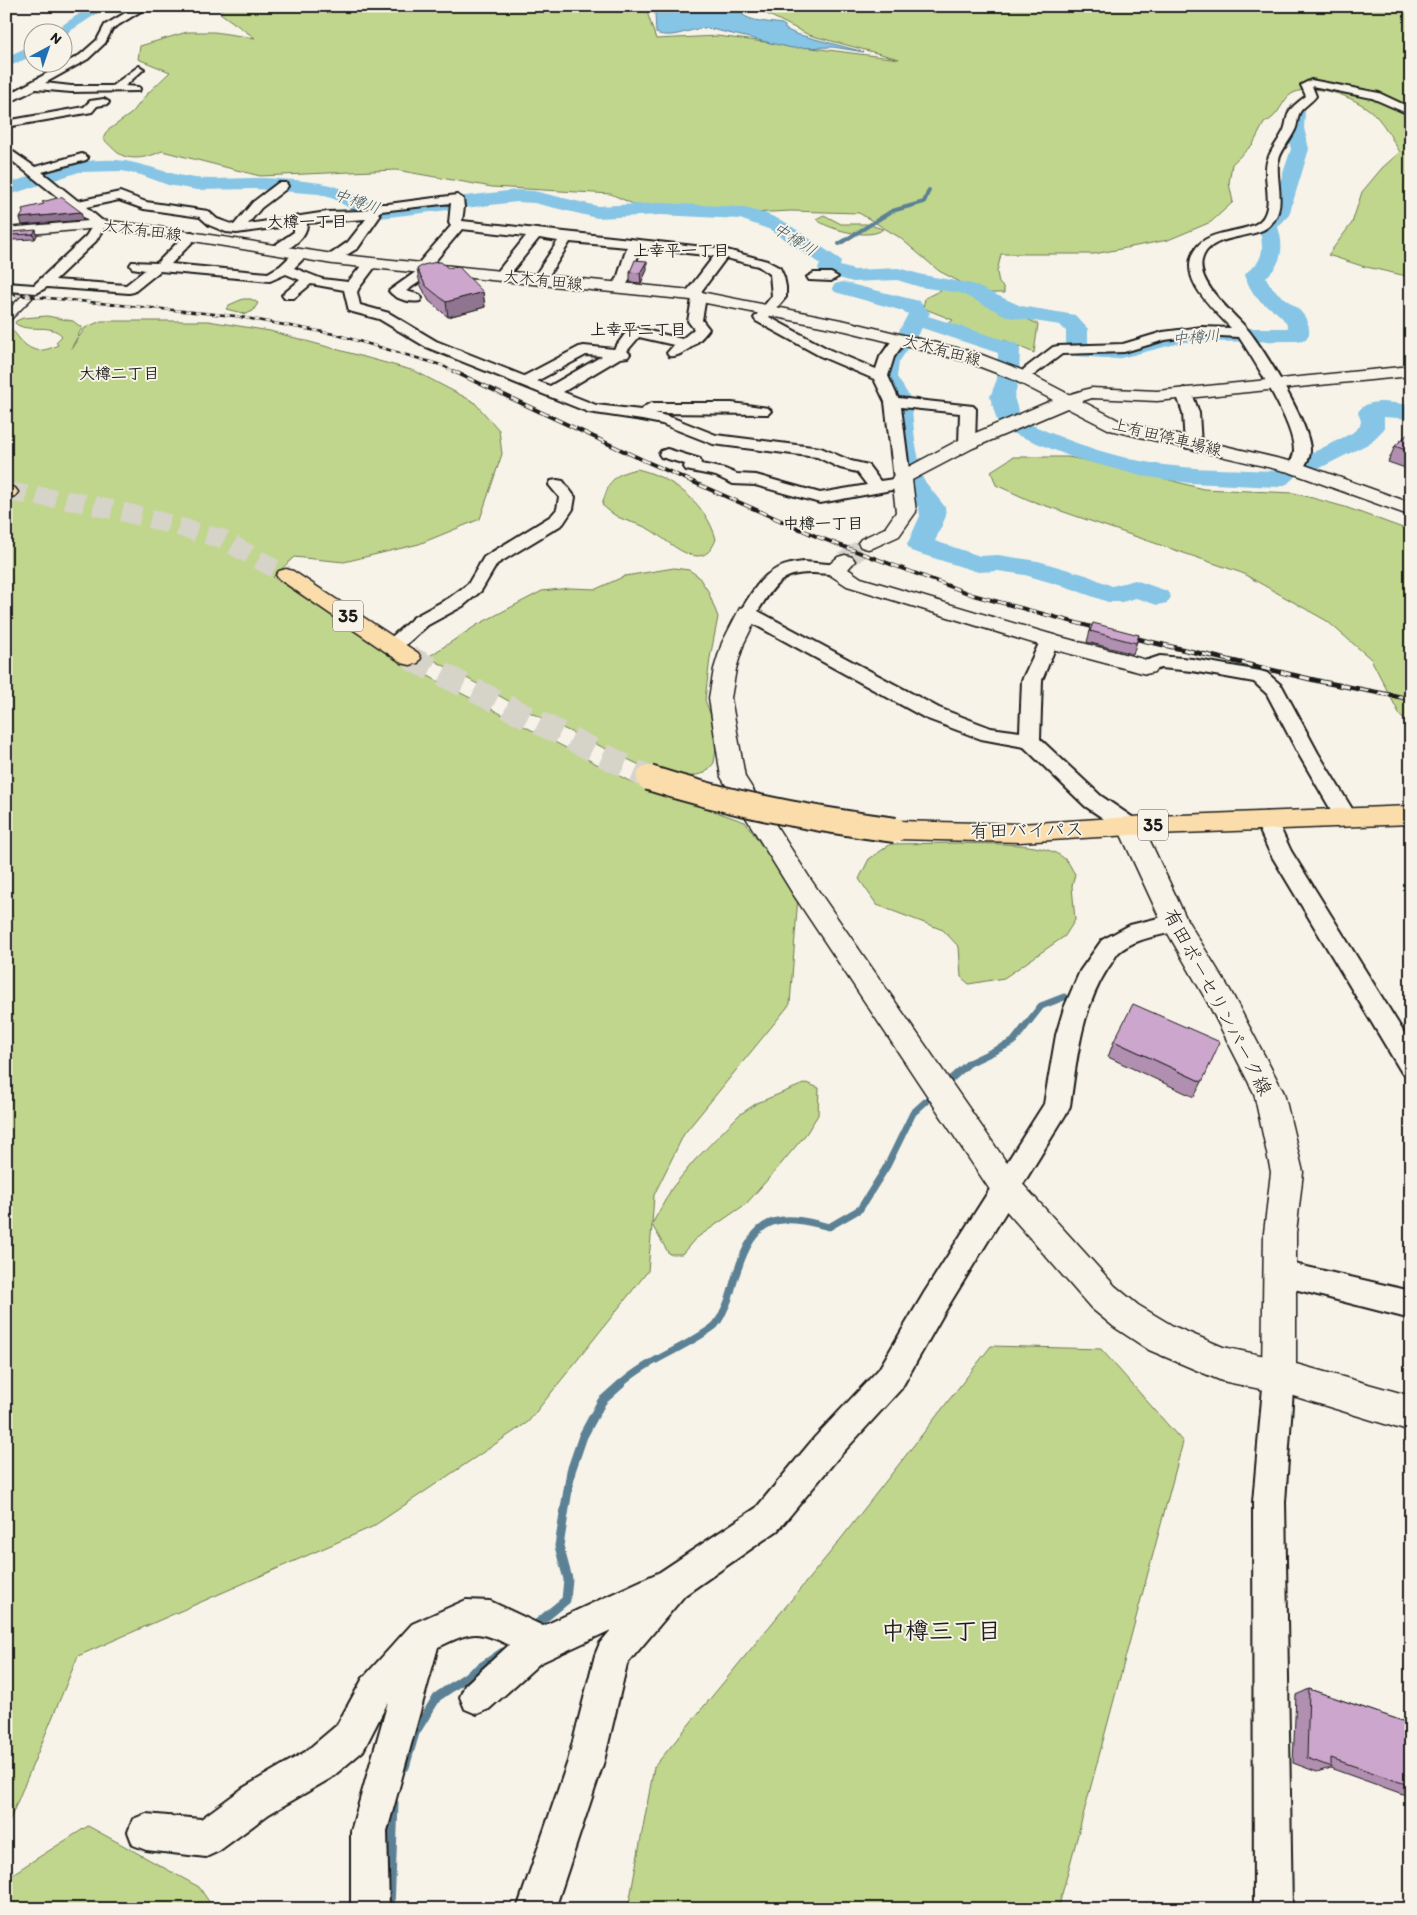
<svg xmlns="http://www.w3.org/2000/svg" width="1417" height="1915" font-family="Itim,'Klee One',sans-serif">
<style>
.green{fill:#c0d68c;stroke:#6e7954}
.water{fill:#86c5e6;stroke:#5c8195}
.lines{fill:none;stroke-linecap:round;stroke-linejoin:round}
.stream-far2{stroke:#5c8195;stroke-width:4}
.stream-far1{stroke:#5c8195;stroke-width:7}
.stream{stroke:#5c8195;stroke-width:9}
.river{fill:#86c5e6;fill-rule:evenodd}
.secondary-tunnel{stroke:#d6d3c9;stroke-width:19;stroke-dasharray:19 10;stroke-linecap:butt}
.trunk-tunnel-far1{stroke:#d6d3c9;stroke-width:19;stroke-dasharray:19 10;stroke-linecap:butt}
.trunk-tunnel{stroke:#d6d3c9;stroke-width:24;stroke-dasharray:24 12;stroke-linecap:butt}
.pedestrian-casing{stroke:#1c1c1c;stroke-width:3}
.minor-casing{stroke:#1c1c1c;stroke-width:4}
.tertiary-casing{stroke:#1c1c1c;stroke-width:3}
.secondary-casing{stroke:#1c1c1c;stroke-width:3}
.trunk-casing{stroke:#1c1c1c;stroke-width:3}
.pedestrian{fill:#f7f3e8;fill-rule:evenodd}
.minor{fill:#f7f3e8;fill-rule:evenodd}
.tertiary{fill:#f7f3e8;fill-rule:evenodd}
.secondary{fill:#f7f3e8;fill-rule:evenodd}
.trunk{fill:#fbddab;fill-rule:evenodd}
.rail-far2-casing{stroke:#1c1c1c;stroke-width:2.5}
.rail-far1-casing{stroke:#1c1c1c;stroke-width:4}
.rail-casing{stroke:#1c1c1c;stroke-width:5}
.rail-far2{stroke:#f7f3e8;stroke-width:2;stroke-dasharray:5;stroke-linecap:butt}
.rail-far1{stroke:#f7f3e8;stroke-width:2.5;stroke-dasharray:8;stroke-linecap:butt}
.rail{stroke:#f7f3e8;stroke-width:3;stroke-dasharray:10;stroke-linecap:butt}
.trunk-bridge-casing{stroke:#1c1c1c;stroke-width:28;stroke-linecap:butt}
.trunk-bridge{stroke:#fbddab;stroke-width:24}
.wall{fill:#b08fb0;stroke:#1c1c1c}
.shaded-wall{fill:#907490;stroke:#1c1c1c}
.building{fill:#cda6cd;stroke:#1c1c1c}
.labels{text-anchor:middle;dominant-baseline:central;stroke-width:4;stroke-linejoin:round;paint-order:stroke}
.far-water-label{font-size:16px;font-style:italic;fill:#415763;stroke:#f7f3e8}
.far-neighbourhood-label{font-size:16px;font-weight:bold;fill:#1c1c1c;stroke:#f7f3e8}
.far-street-label{font-size:16px;fill:#1c1c1c;stroke:#f7f3e8}
.shield{fill:#f7f3e8;stroke:#5e5c59;stroke-width:1}
.shield-label{font-size:18px;font-weight:bold;fill:#1c1c1c}
.street-label{font-size:19px;fill:#1c1c1c;stroke:#f7f3e8}
.near-neighbourhood-label{font-size:24px;font-weight:bold;fill:#1c1c1c;stroke:#f7f3e8}
</style>
<rect width="100%" height="100%" fill="#f7f3e8"/>
<filter id="ink" filterUnits="userSpaceOnUse"><feTurbulence type="fractalNoise" baseFrequency=".02" numOctaves="2"/><feDisplacementMap in="SourceGraphic" scale="10" xChannelSelector="R" yChannelSelector="G"/><feConvolveMatrix kernelMatrix="1 2 1 2 8 2 1 2 1" color-interpolation-filters="sRGB"/></filter>
<g filter="url(#ink)">
<!-- green -->
<path class="green" d="M223,6H645L656,39L717,36L899,59L809,35L751,6H1411V277L1362,266L1328,255L1352,223L1362,192L1382,168L1400,152C1393,141 1386,127 1377,117C1360,98 1317,82 1293,93C1281,99 1281,116 1264,123L1253,144L1232,164L1229,183L1233,202L1211,222L1168,240L1094,254H1001L997,272L999,283L1004,288V293H981L939,271L899,237L859,213L791,211L732,214L644,209L611,194L492,187L396,170L260,176L162,151C150,157 131,162 118,153C113,149 108,143 103,139L107,131L132,113L146,95L170,72L138,59L140,46L187,32H214L255,38L220,13Z
M824,215L841,224H867L883,229C871,241 826,229 816,219Z
M945,288L963,290L1038,324L1034,353L1004,340L999,342L948,324L953,320L923,308L925,298Z
M243,299H251L258,303L253,311L246,314L226,309L229,305Z
M47,316L73,321L82,328L71,349L85,328L101,321H208L270,331L415,371L474,402L499,430L502,454L480,519L419,544L344,562L294,557L273,577L411,667L633,783L745,822L798,896L790,1004L684,1134L654,1195L652,1224L672,1188L694,1161L739,1115L757,1103L806,1083L819,1088L818,1115L806,1134L776,1170L746,1204L695,1239L682,1254H669L652,1225L648,1271L528,1422L372,1527L78,1656L6,1829V327C13,329 14,332 18,337C31,353 41,353 58,345L56,342L62,336C51,322 27,334 15,323L16,321L23,318Z
M1013,457H1068L1125,468L1203,489L1294,493L1345,507L1411,531V725L1401,717L1371,659L1327,621L1242,573L1029,500L996,485L991,471Z
M637,469C672,477 706,503 716,539C702,578 668,539 647,528C638,523 627,522 618,517C612,514 607,509 602,505C609,482 612,474 637,469Z
M674,568L689,570L698,576L708,591L718,617L710,658L705,700L718,734L714,763L705,773L688,777L646,768L527,711L428,657L477,625L542,591L570,588L596,589L625,576Z
M959,843C987,845 1046,840 1066,860C1070,864 1072,870 1075,874L1072,886L1075,920L1065,936L1004,978L969,984L961,977L959,947L943,930L877,905L859,879L869,859L891,844Z
M991,1346L1101,1349L1183,1442L1058,1909H628L654,1767L833,1549Z
M88,1826L199,1887L214,1909H6V1878Z"/>
<!-- water -->
<path class="water" d="M670,6H735C744,23 766,21 782,24L785,26V29L796,34L864,52L833,47L792,48L707,28C690,28 673,40 656,33L655,13Z"/>
<g class="lines">
<!-- stream-far2 -->
<path class="stream-far2" d="M839,244L892,211L924,202L929,190"/>
<!-- stream-far1 -->
<path class="stream-far1" d="M944,1085L969,1063L1013,1042L1041,1006L1064,997
M620,1385C648,1359 684,1349 713,1327C719,1323 722,1314 725,1308C732,1294 732,1285 737,1272C755,1217 775,1212 829,1227L860,1209L887,1166L913,1113L935,1093"/>
<!-- stream -->
<path class="stream" d="M532,1628L566,1600L568,1579L559,1546L571,1471L583,1436L602,1401L621,1384
M405,1767L415,1733L437,1697L503,1652
M390,1909L394,1803"/>
<!-- river -->
<path class="river" d="M91,6H109L64,35L62,36V32H52Z
M32,45V56L6,68V57Z
M1297,107L1303,108L1305,112L1304,128L1309,149L1289,215L1278,227C1284,246 1283,264 1266,277C1274,300 1312,306 1309,334L1306,339L1298,341L1184,342L1117,359L1076,356L1066,343V331L1060,325L1008,317L960,293L920,287L897,280L853,282L821,273L818,269L820,264L771,230L740,219L661,215L597,218L534,203L517,202L380,218L349,208L334,199L319,194L255,189L197,190L168,185L141,175L122,171L79,172L6,196V184C45,172 84,155 125,161C149,165 171,175 195,178C214,180 234,178 252,178C274,178 299,180 321,183C343,187 361,199 381,206L517,190L534,191L597,206L661,203L741,207L767,214L785,222L838,258L841,262L840,266L854,270L898,268L923,275L972,284L1021,306L1075,315L1088,329V342L1090,344L1117,345L1184,328H1288C1283,312 1266,308 1256,297C1251,290 1247,283 1245,275C1248,270 1253,268 1257,263C1265,253 1262,238 1258,226L1270,213L1291,149L1286,128L1289,112L1291,108Z
M842,282L919,301L930,313L928,316L1017,344L1020,349L1019,379L1014,397L1021,420C1069,442 1121,461 1174,466C1206,470 1240,469 1273,471C1280,466 1286,463 1295,465L1298,460L1352,433L1360,426L1361,421L1358,412C1369,396 1394,404 1411,405V419L1384,417V429L1370,443L1316,470L1307,472L1301,471L1287,484L1278,487L1189,483L1141,476L1074,458L1002,429L998,424L990,397L997,379L998,353L922,328L899,362L897,377L911,399L915,441L923,479L945,507L946,516L935,541L980,556L998,555L1038,561L1086,575L1112,586L1135,580L1167,591L1171,597L1167,603L1157,605L1136,598L1122,602H1108L1066,587L1025,575L998,571L978,572L911,551L907,545L920,516L919,508L898,480L891,441L887,399L875,377L877,362L898,333L908,314L903,311L835,292L832,288L835,284Z"/>
<!-- secondary-tunnel -->
<path class="secondary-tunnel" d="M845,561L868,543"/>
<!-- trunk-tunnel-far1 -->
<path class="trunk-tunnel-far1" d="M8,492L79,502L144,517L222,539L286,575"/>
<!-- trunk-tunnel -->
<path class="trunk-tunnel" d="M410,658L649,778"/>
<!-- pedestrian casing -->
<g class="pedestrian-casing">
<path id="pedestrian" d="M28,293L33,296L32,298L10,320L6,321V312L24,294Z"/>
</g>
<!-- minor casing -->
<g class="minor-casing">
<path id="minor" d="M137,6H149L112,29L105,43L88,59L45,83L71,86H112L139,66L144,69L125,86L139,87L140,89L139,91L71,92L36,89L6,104V96L80,55L97,40L105,25Z
M1311,80L1379,93L1411,108V115L1372,98L1312,86L1316,96C1312,102 1304,106 1300,112C1297,117 1298,124 1295,130C1290,141 1280,151 1278,163C1276,183 1287,209 1270,225C1254,241 1209,232 1202,260C1196,284 1235,314 1248,330C1265,351 1311,426 1310,451C1310,458 1305,466 1301,471H1289L1287,468C1290,463 1294,457 1294,450C1294,424 1254,360 1239,337L1202,335L1165,340L1124,352L1062,354L1034,375H1024L1022,372L1024,369L1053,347L1058,346L1123,344L1163,332L1202,327L1231,328C1214,309 1178,280 1194,251C1209,224 1256,237 1265,214C1271,201 1265,182 1266,168C1267,153 1278,143 1284,130C1287,123 1286,115 1291,109C1295,104 1301,100 1306,96L1301,85Z
M104,99L109,102L108,104L97,106L92,112L6,127V121L84,107L90,101Z
M6,147L35,167L82,154L86,156L88,158L86,160L42,172L78,201L120,192L146,202L208,211L217,219L234,225L253,202L278,183H286L288,186L286,189L261,208L248,224L327,212L364,211L375,204H388L457,195L463,199L464,207L462,221L723,249L767,261L780,268L784,277L786,287V297L769,317L830,350L876,369L880,357L895,336H905L907,339L894,357L888,376L898,398L973,406L976,409L975,444L973,447H961L959,444L960,413L901,407L910,478L908,487L820,503L755,485L733,484L716,476L686,470L684,467L685,464L661,457L659,454L661,451L667,449L700,459L701,464L725,469L737,474L756,475L820,493L867,485L857,472L840,468L817,457L713,444L662,424L642,420L588,412L426,347L379,319L349,311L344,290L311,284L294,298H284L282,295L300,280L286,274L270,281L160,271L134,292L129,293L47,287L37,293L6,291V283L34,285L86,236L93,225L6,156ZM119,200L144,209L200,217L209,225L226,232L237,233L294,225V232L268,250L275,254C289,251 308,237 307,223L366,219L348,242L328,256L326,259L328,262L333,263L358,248L380,216L378,213L381,211L451,203L449,223L451,226L417,265L415,268L417,271L389,291C395,299 410,303 420,301L422,298L420,295L406,291L434,272L436,269L431,266L462,229L526,236L494,276L501,280L506,279L539,238L558,241L532,280L539,284L544,283L570,242L627,247L617,279L609,287L616,291C633,287 635,263 640,248L714,256L684,295L686,298L692,299L688,321L694,329L682,339L637,328L625,334L614,349L584,346L579,347L524,376L436,341L389,313L360,305L357,292L359,288L378,263L371,259L366,260L348,282L322,279L294,268L308,254L301,250L296,251L280,266L268,273L171,264L198,236L192,232L187,233L157,263L132,262L130,265L132,268L145,270L126,285L55,280L96,241L106,224L86,207ZM726,258L758,266L770,274L772,296L754,318L756,321L820,356L874,379L885,402L894,479L880,481L868,465L851,461L821,448L716,435L673,418L655,413L768,414L771,411L768,408L732,403H652L647,405L641,410L596,405L563,392L620,358L628,357L630,354L627,351L639,337L674,345L667,353L669,356C681,359 702,339 709,329L702,320L706,297L700,293ZM586,355L602,356L550,386L537,381Z
M814,273H831L838,277L831,281L809,280L807,277Z
M1184,388L1189,390L1192,393L1199,413L1201,445L1199,448H1187L1185,445L1183,413L1176,393L1179,390Z
M557,480L563,481L575,497L573,509L563,524L497,564L481,591L463,606L428,625L400,650L393,652L386,650L383,646L386,642L414,617L449,598L468,584L484,557L551,516L557,509L559,497L549,485L551,481Z
M804,562L840,565L843,569L840,573C831,575 822,573 813,573C780,572 774,586 758,611L939,708L991,728L1020,732L1022,680L1042,637L1049,635L1056,637L1058,641L1042,680L1040,739L1101,796L1138,821L1141,826L1138,831L1130,834L1122,831L1085,806L1024,747L981,739L925,718L741,617L739,613C758,583 766,565 804,562Z
M1160,656L1192,659L1260,671L1267,673L1282,686L1318,753L1357,817L1354,822L1346,825L1338,822L1298,753L1267,694L1254,682L1192,671L1161,668L1146,673L1139,671L1136,667L1139,663Z
M1266,812L1274,815L1291,851L1411,1044V1076L1402,1073L1270,853L1255,820L1258,815Z
M1175,914L1183,917L1187,923L1183,929C1162,936 1137,937 1119,952C1115,956 1112,963 1108,968C1081,1010 1077,1058 1070,1106L1066,1114L944,1313L901,1389L837,1459L778,1530L685,1595L627,1664L604,1761L555,1909H517L568,1761L595,1655L600,1643L611,1630L540,1663L489,1709L477,1714L465,1709L460,1697L465,1685L509,1645C475,1628 471,1632 438,1647L387,1831L389,1909H351V1831L388,1702L363,1751L331,1778L269,1814L219,1851L206,1857L146,1850L133,1845L128,1832L133,1819L146,1814L201,1819L243,1788L305,1752L337,1725L363,1678L412,1624L466,1600L490,1601L543,1626L660,1572L756,1508L815,1437L879,1369L924,1293L1044,1104L1056,1035L1064,1008L1080,971L1102,940L1130,925Z
M1281,1261L1411,1291V1319L1271,1283L1267,1274L1271,1265Z
M1279,1361L1290,1366L1294,1376L1285,1502L1292,1909H1254L1253,1502L1264,1376L1268,1366Z"/>
</g>
<!-- tertiary casing -->
<g class="tertiary-casing">
<path id="tertiary" d="M1411,366V376L1157,401L1092,398L1067,406L1061,405L1058,401L1061,397L1091,388L1157,391Z
M748,606L756,608L759,613L744,643L736,669L731,698L745,777L811,880L1018,1179L1115,1286L1138,1305L1173,1326L1223,1347L1279,1359L1291,1364L1296,1376L1291,1388L1279,1393L1222,1381L1149,1350L1114,1327L1091,1308L996,1199L793,894L721,777L709,698L714,669L722,643L740,608Z
M1049,634L1154,662L1157,667L1154,672L1146,674L1041,646L1038,641L1041,636Z"/>
</g>
<!-- secondary casing -->
<g class="secondary-casing">
<path id="secondary" d="M100,220L151,226L333,254L691,290L846,321L977,353L1024,371L1122,422L1302,464L1411,503V516L1289,472L1110,430L1067,408L973,448L912,480L916,512L899,536L875,547L868,549L861,547L858,543L861,539L885,528L896,512L892,478L895,474L959,440L1053,400L1012,379L965,361L846,331L691,300L333,264L151,234L100,228L6,236V228Z
M845,555L852,557L855,561L848,569L861,578L1057,636L1060,641L1057,646L1049,648L847,586L827,573L824,569L838,557Z
M1130,817L1139,820L1143,826L1187,920L1230,990L1284,1093L1303,1172L1296,1233V1364L1411,1396V1432L1267,1388L1262,1376L1264,1233L1271,1172L1254,1093L1209,1005L1162,923L1117,826L1121,820Z"/>
</g>
<!-- trunk casing -->
<g class="trunk-casing">
<path id="trunk" d="M6,486L15,488L18,492L15,496L6,498Z
M286,569L293,571L418,653L421,658L418,663L410,665L402,663L279,579L276,575L279,571Z
M1411,806V824L1130,835L1020,842L895,839L886,836L882,830L886,824L895,821L1020,824L1130,817Z"/>
</g>
<!-- pedestrian -->
<use href="#pedestrian" class="pedestrian"/>
<!-- minor -->
<use href="#minor" class="minor"/>
<!-- tertiary -->
<use href="#tertiary" class="tertiary"/>
<!-- secondary -->
<use href="#secondary" class="secondary"/>
<!-- trunk -->
<use href="#trunk" class="trunk"/>
<!-- rail-far2 casing -->
<g class="rail-far2-casing">
<path id="rail-far2" d="M6,294L235,316L334,334L441,365L455,372"/>
</g>
<!-- rail-far1 casing -->
<g class="rail-far1-casing">
<path id="rail-far1" d="M453,371L643,460L818,537L973,595L1103,630"/>
</g>
<!-- rail casing -->
<g class="rail-casing">
<path id="rail" d="M1125,636L1323,682L1411,699"/>
</g>
<!-- rail-far2 -->
<use href="#rail-far2" class="rail-far2"/>
<!-- rail-far1 -->
<use href="#rail-far1" class="rail-far1"/>
<!-- rail -->
<use href="#rail" class="rail"/>
<!-- trunk-bridge casing -->
<g class="trunk-bridge-casing">
<path id="trunk-bridge" d="M649,778C729,804 811,819 895,830"/>
</g>
<!-- trunk-bridge -->
<use href="#trunk-bridge" class="trunk-bridge"/>
</g>
<!-- wall -->
<path class="wall" d="M12,232L37,235L35,239L12,240L11,235Z
M448,268L483,292L485,307L448,317L429,301L420,284L417,269Z
M647,270L641,283L630,282V272Z
M1411,431V470L1388,462L1395,446Z
M1090,631L1139,635L1133,654L1087,642Z
M1114,1041L1202,1082L1194,1097L1108,1057Z
M1309,1689L1411,1724V1797L1330,1768L1317,1772L1293,1763L1296,1695Z"/>
<!-- shaded-wall -->
<path class="shaded-wall" d="M81,212L83,220L22,225L20,218Z
M36,230L37,235L35,239L33,234Z
M647,261V270L641,283L640,273Z
M483,292L485,307L448,317L446,302Z"/>
<!-- building -->
<path class="building" d="M61,197L81,212L20,218L23,213L22,209L44,204L42,202Z
M36,230L33,234L11,235L12,232Z
M635,260L647,261L640,273L630,272Z
M437,262H441L448,268L458,266L483,292L446,302L426,286L417,269L423,265Z
M1411,431V452L1395,446Z
M1093,623L1139,635L1136,643L1090,631Z
M1133,1004L1220,1042L1202,1082L1114,1041Z
M1309,1689L1411,1724V1786L1331,1758V1767L1307,1758Z"/>
</g>
<g class="labels">
<!-- far-water labels -->
<g class="far-water-label">
<text transform="translate(357 201) rotate(19)">中樽川</text>
<text transform="translate(795 239) rotate(32)">中樽川</text>
<text transform="translate(1196 337) rotate(-5)">中樽川</text>
</g>
<!-- far-neighbourhood labels -->
<g class="far-neighbourhood-label">
<text x="307" y="221">大樽一丁目</text>
<text x="681" y="250">上幸平一丁目</text>
<text x="638" y="329">上幸平二丁目</text>
<text x="119" y="373">大樽二丁目</text>
<text x="823" y="523">中樽一丁目</text>
</g>
<!-- far-street labels -->
<g class="far-street-label">
<text transform="translate(142 230) rotate(7)">大木有田線</text>
<text transform="translate(543 280) rotate(6)">大木有田線</text>
<text transform="translate(942 350) rotate(15)">大木有田線</text>
<text transform="translate(1167 437) rotate(14)">上有田停車場線</text>
</g>
<!-- shield labels -->
<g class="shield">
<rect x="333" y="600.5" width="30" height="31" rx="4"/>
<rect x="1138" y="809.5" width="30" height="31" rx="4"/>
</g>
<g class="shield-label">
<text x="348" y="616">35</text>
<text x="1153" y="825">35</text>
</g>
<!-- street labels -->
<g class="street-label">
<text transform="translate(1027 830) rotate(-1)">有田バイパス</text>
<text transform="translate(1218 1002) rotate(62)">有田ポーセリンパーク線</text>
</g>
<!-- near-neighbourhood labels -->
<g class="near-neighbourhood-label">
<text x="941" y="1630">中樽三丁目</text>
</g>
</g>
<!-- margin -->
<rect width="1417" height="1915" fill="none" stroke="#f7f3e8" stroke-width="25"/>
<rect x="12" y="12" width="1392" height="1890" fill="none" stroke="#1c1c1c" stroke-width="2" filter="url(#ink)"/>
<!-- north arrow -->
<g transform="translate(48 48) rotate(40)"><circle r="24" fill="#f7f3e8" stroke="#9f9d96"/>
<path d="M0-4L9 19L0 12L-9 19Z" fill="#1f6fb2"/>
<text y="-8" font-size="14" font-weight="bold" text-anchor="middle" fill="#1c1c1c">N</text>
</g>
</svg>
